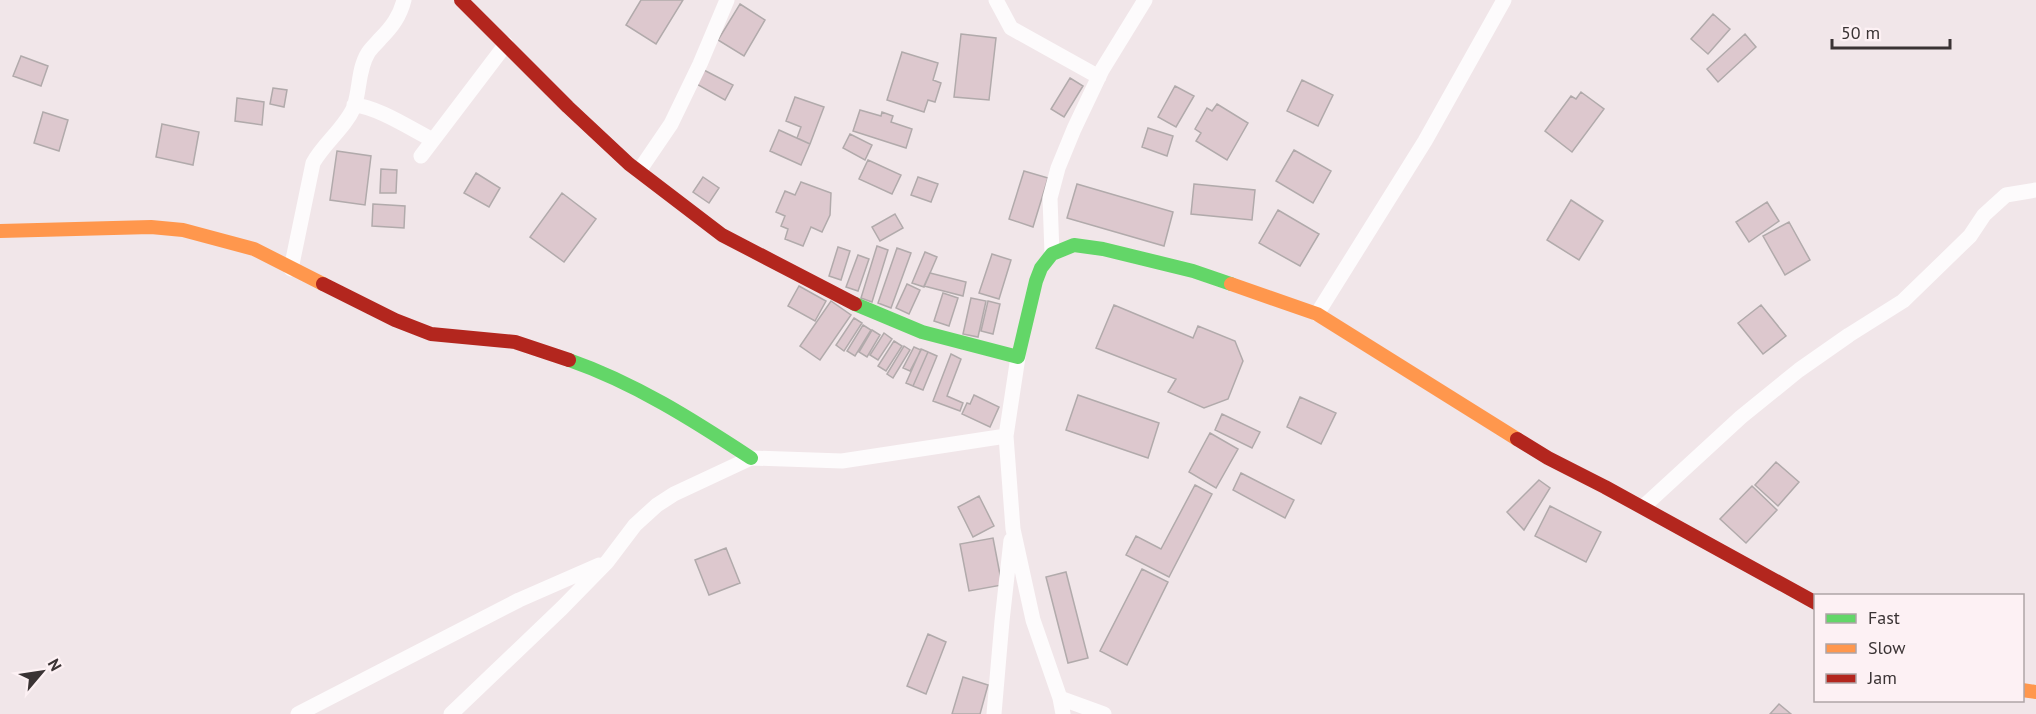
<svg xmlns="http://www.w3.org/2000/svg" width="2036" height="714" font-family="'PT Sans',sans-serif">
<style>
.building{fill:#ddc8ce;stroke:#b1aaab;stroke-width:1.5}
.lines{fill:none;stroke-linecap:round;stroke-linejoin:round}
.street{stroke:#fdfbfc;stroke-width:15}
.fast{stroke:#63d668;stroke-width:14}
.slow{stroke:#ff974d;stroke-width:14}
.jam{stroke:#b3261e;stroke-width:14}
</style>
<rect width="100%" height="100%" fill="#f1e6e9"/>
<!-- building -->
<path class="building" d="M641,0H683L656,44L626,25Z
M740,4L765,20L744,56L718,40Z
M1713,14L1730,29L1708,54L1691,39Z
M961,34L996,38L989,100L954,97Z
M1745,34L1756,47L1718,82L1707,69Z
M902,52L938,63L933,80L941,83L935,102L928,100L924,112L887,100Z
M21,56L48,66L41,86L13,76Z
M700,68L733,85L725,100L693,82Z
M1070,78L1083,86L1064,117L1051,109Z
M1302,80L1333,95L1318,126L1287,111Z
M1175,86L1194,96L1176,127L1158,117Z
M273,88L287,90L284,107L270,104Z
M1581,92L1604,109L1572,152L1545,131L1571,96L1576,99Z
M795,97L824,107L810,144L797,138L801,127L786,121Z
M237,98L264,102L262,125L235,121Z
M1217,104L1248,123L1227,160L1196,141L1201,133L1195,129L1207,108L1212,111Z
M860,110L881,116L882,112L893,116L891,122L912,129L906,148L853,131Z
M43,112L68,120L59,151L34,143Z
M162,124L199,132L193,165L156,157Z
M1148,128L1173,136L1167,156L1142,147Z
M779,130L810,144L801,165L770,151Z
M850,134L872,145L865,160L843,148Z
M1294,150L1331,171L1313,203L1276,181Z
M337,151L371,156L365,205L330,200Z
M868,160L901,175L892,194L859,179Z
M381,169L397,170L396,193H380Z
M1024,171L1048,178L1033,227L1009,219Z
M476,173L500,188L489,207L464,193Z
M703,177L719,188L709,203L693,192Z
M918,177L938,184L931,202L911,195Z
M801,182L831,193L830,215L822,232L811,227L803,246L785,239L788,229L781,226L785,216L776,212L785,191L795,195Z
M1077,184L1173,212L1164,246L1067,218Z
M1194,184L1255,190L1252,220L1191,214Z
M562,193L596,219L564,262L530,237Z
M1571,200L1603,221L1579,260L1547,240Z
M1767,202L1779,221L1749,242L1736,222Z
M373,204L405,206L404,228L372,226Z
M1278,210L1319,234L1300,266L1259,243Z
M895,214L903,228L880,241L872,227Z
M1789,222L1810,260L1785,275L1763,236Z
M877,246L888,250L872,302L861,298Z
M838,247L850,251L841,280L829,276Z
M897,248L911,253L891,308L878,303Z
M925,252L937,257L924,287L912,283Z
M992,254L1011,260L999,299L979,293Z
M858,255L869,259L858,291L846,287Z
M930,273L966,282L963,296L924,286Z
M907,284L920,290L909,314L896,308Z
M799,286L826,301L815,321L788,306Z
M943,293L958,298L949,326L934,321Z
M971,298L986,301L978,337L963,334Z
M831,301L851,315L820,360L800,346Z
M988,301L1000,304L993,334L981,331Z
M1114,305L1193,338L1198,326L1235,341L1243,361L1228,399L1204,408L1168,392L1176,379L1096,348Z
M1761,305L1786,336L1763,354L1738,323Z
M854,318L862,323L844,351L836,345Z
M863,325L871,330L855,356L847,351Z
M872,330L880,335L867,357L859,352Z
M884,333L892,339L878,360L870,355Z
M894,341L902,346L886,371L878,366Z
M904,346L910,350L893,378L887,374Z
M914,347L921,350L910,371L903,368Z
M921,349L928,352L913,386L906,383Z
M928,352L937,356L923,390L913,386Z
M951,354L961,359L947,396L963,403L960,411L933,401Z
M974,395L999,407L990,427L962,414L967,403L970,404Z
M1078,395L1159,423L1148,458L1066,430Z
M1300,397L1336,413L1321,444L1287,427Z
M1222,414L1260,432L1252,448L1215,430Z
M1210,433L1238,449L1216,488L1189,472Z
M1776,462L1799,482L1778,506L1755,485Z
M1241,473L1294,500L1285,518L1233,490Z
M1539,480L1550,488L1524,530L1507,512Z
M1195,485L1212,494L1169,577L1126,555L1136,536L1161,549Z
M1752,486L1777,510L1746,543L1720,519Z
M979,496L994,526L973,537L958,507Z
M1550,506L1601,532L1586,562L1535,536Z
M993,538L1002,585L969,591L960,544Z
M726,548L740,583L709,595L695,560Z
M1142,569L1168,582L1127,665L1100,651Z
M1066,572L1088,658L1068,663L1046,577Z
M928,634L946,642L926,694L907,686Z
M963,677L988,685L980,714H952Z
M1779,704L1791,714H1770Z"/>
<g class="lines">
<!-- street -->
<path class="street" d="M996,0L1011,28L1099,77
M354,105C378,107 411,129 433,140
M421,156L506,44
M639,171L671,124L700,64L727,0
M1052,254L1050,198L1058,168L1074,129L1102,70L1145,0
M291,269L313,163C324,143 345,128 354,107C360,90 358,69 368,53C371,48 376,44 380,39C392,27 400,16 404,0
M1317,314L1425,141L1504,0
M1018,357L1006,436L1013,529L1033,620L1060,698L1063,714
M1643,507L1741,417L1799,370L1849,335L1903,301L1970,236L1984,215L2006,195L2036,190
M1060,698L1104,714
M298,714L519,600L599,565
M451,714L562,608L607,562L635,525L657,505L674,494L751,458L842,461L1006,436
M994,714L1002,621L1011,540"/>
<!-- fast -->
<path class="fast" d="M855,304L922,332L1018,357L1036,281L1041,268L1052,254L1074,245L1103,249L1193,271L1231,284
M569,360C635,383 693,420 751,458"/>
<!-- slow -->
<path class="slow" d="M0,231L151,227L183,230L254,249L323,284
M1231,284L1317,314L1517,439
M2022,690L2036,692"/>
<!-- jam -->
<path class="jam" d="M461,0L568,107L629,164L722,235L855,304
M323,284L395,320L431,334L515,342L569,360
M1517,439L1548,458L1605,487L1816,603"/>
</g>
<!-- legend -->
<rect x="1814" y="594" width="210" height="108" fill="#fdf1f4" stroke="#afa5a7" stroke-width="1.5"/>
<rect x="1826" y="614" width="30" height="9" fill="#63d668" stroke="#afa5a7" stroke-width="1.5"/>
<text x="1868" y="624" font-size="18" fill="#3a3334">Fast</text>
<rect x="1826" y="644" width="30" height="9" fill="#ff974d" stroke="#afa5a7" stroke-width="1.5"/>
<text x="1868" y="654" font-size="18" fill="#3a3334">Slow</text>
<rect x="1826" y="674" width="30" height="9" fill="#b3261e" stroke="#afa5a7" stroke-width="1.5"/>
<text x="1868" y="684" font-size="18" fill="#3a3334">Jam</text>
<!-- north arrow -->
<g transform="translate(42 672) rotate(61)" stroke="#fdf1f4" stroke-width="4.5" paint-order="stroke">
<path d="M0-4.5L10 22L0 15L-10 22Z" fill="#3a3334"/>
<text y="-9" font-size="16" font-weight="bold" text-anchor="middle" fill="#3a3334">N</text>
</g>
<!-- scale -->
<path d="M1832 39v9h118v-9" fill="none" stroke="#3a3334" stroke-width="3"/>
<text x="1841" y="39" font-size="18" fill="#3a3334" stroke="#fdf1f4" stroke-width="4.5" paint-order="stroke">50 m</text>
</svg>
